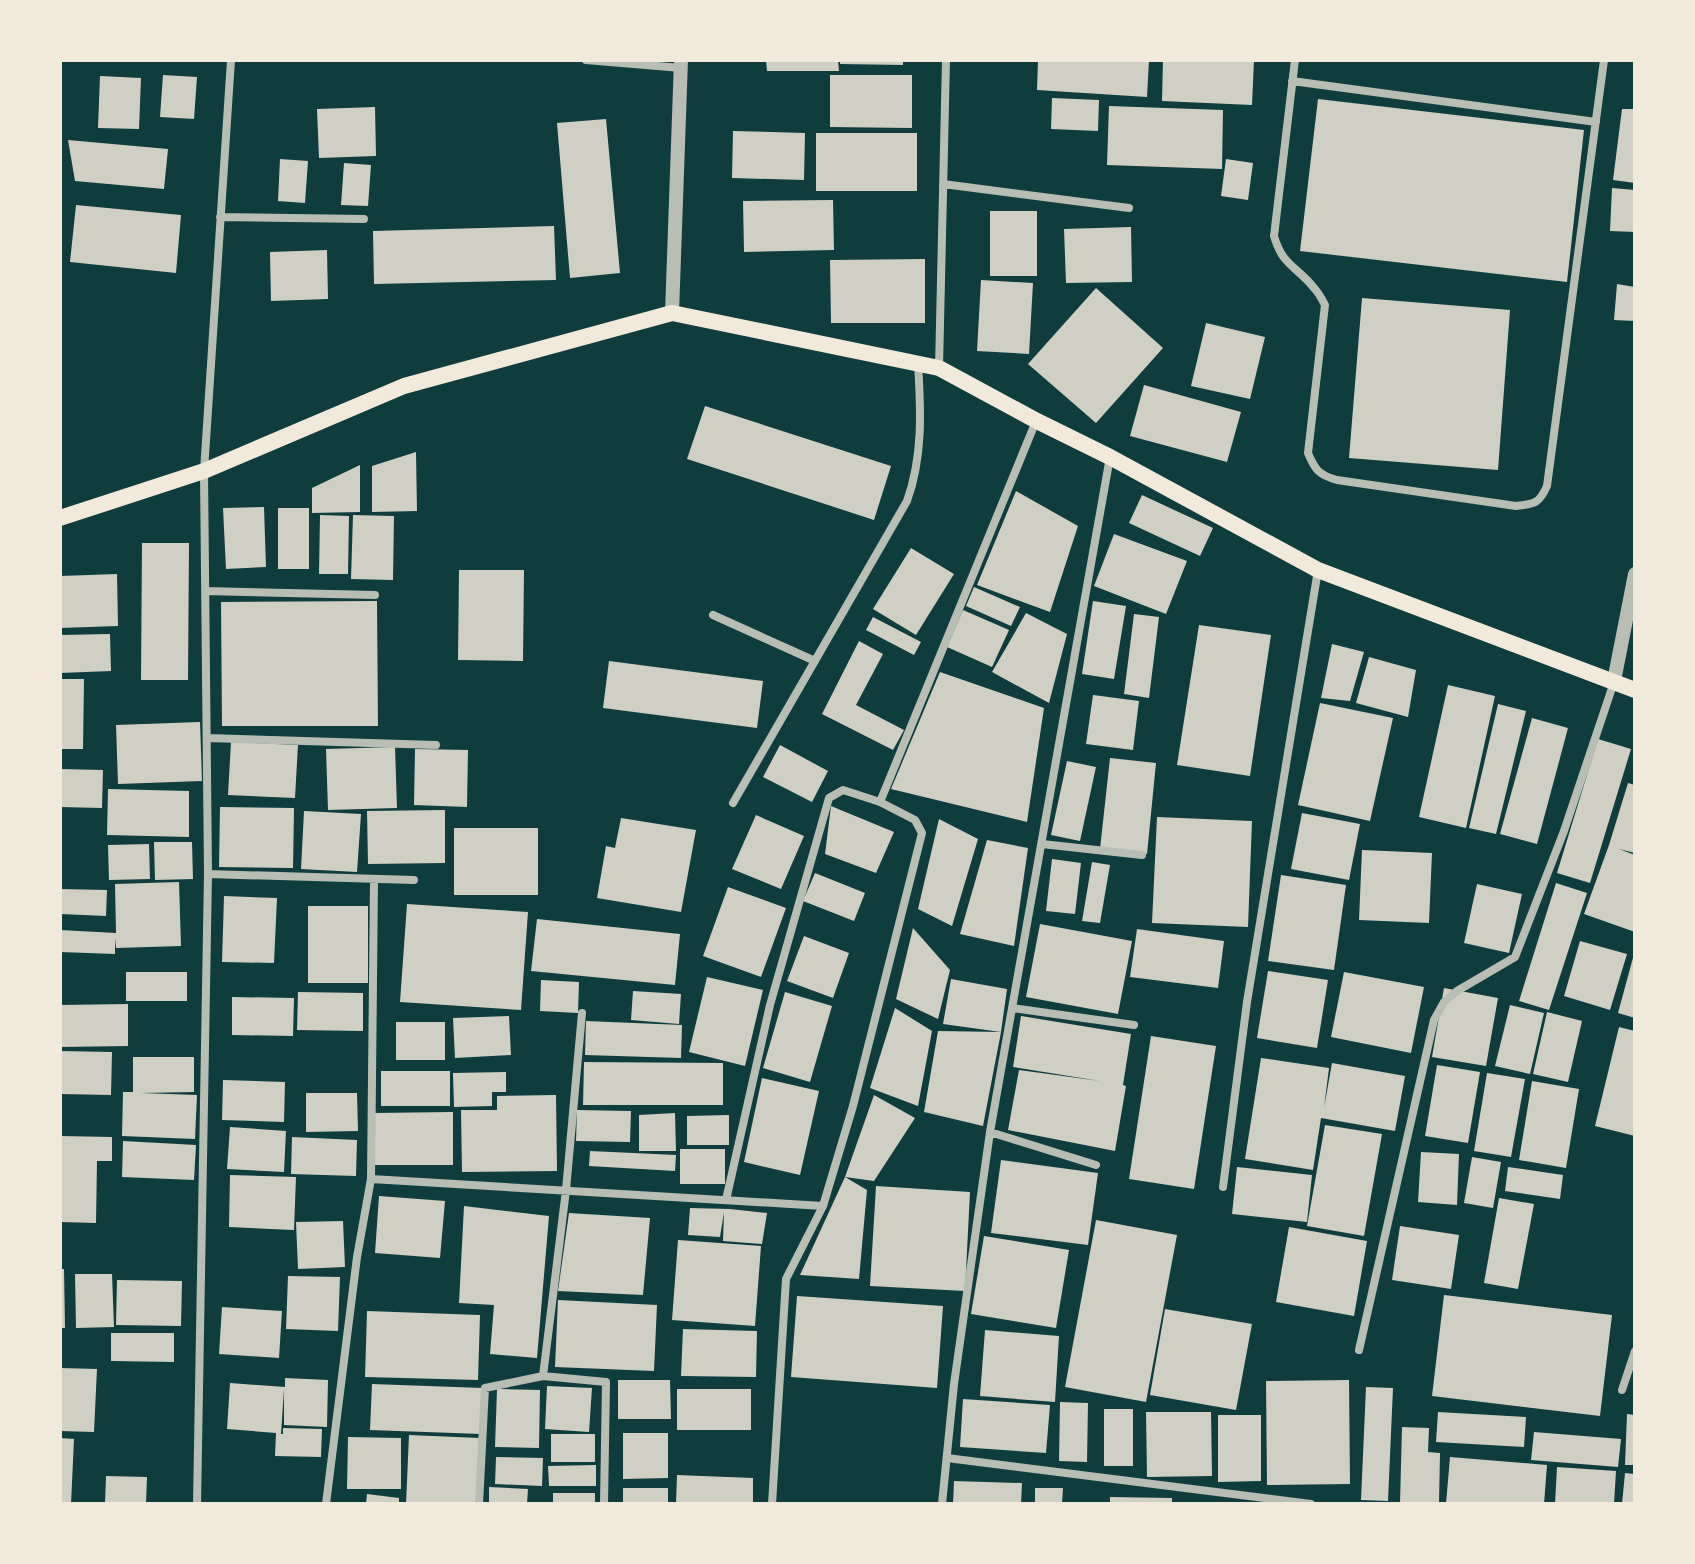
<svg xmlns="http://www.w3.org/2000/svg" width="1695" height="1564" font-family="'Titillium Web',sans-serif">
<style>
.building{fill:#cfcfc3}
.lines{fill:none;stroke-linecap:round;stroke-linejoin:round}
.minor{stroke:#b8beb3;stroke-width:8}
.tertiary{stroke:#b8beb3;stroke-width:14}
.secondary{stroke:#f1e9da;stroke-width:16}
</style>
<rect width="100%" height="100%" fill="#0f3d3e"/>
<!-- building -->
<path class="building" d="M766,60H838L839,71H767Z
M840,60H903V65L840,64Z
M1038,60H1149L1147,97L1037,90Z
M1163,60H1254L1252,105L1162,101Z
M163,75L197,77L194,119L160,117Z
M830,75H912V128L830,127Z
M100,76L141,78L139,129L98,128Z
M1052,98L1099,100L1098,131L1051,129Z
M1318,99L1584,130L1567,282L1300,251Z
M1109,106L1223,110L1222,169L1107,165Z
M375,107L376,156L319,158L317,109Z
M1622,109H1635V183L1613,180Z
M606,119L620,273L570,278L557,123Z
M733,131L805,133L804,180L732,178Z
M816,133H917V191H816Z
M68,140L168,149L164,189L75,181Z
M280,159L308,161L305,203L278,201Z
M1226,159L1253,163L1248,200L1221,196Z
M344,163L371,165L368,206L341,205Z
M1612,188L1635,190V232L1610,231Z
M833,200L834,250L744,252L743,201Z
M76,205L181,215L176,273L70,262Z
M990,211H1037V276H990Z
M554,226L556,280L374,284L373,231Z
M1131,227L1132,282L1066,283L1064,229Z
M327,250L328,299L271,301L270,252Z
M925,259V323H831L830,260Z
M981,280L1033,283L1029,354L977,351Z
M1617,284L1635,287V321L1614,320Z
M1096,288L1163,348L1096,423L1028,364Z
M1362,298L1510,310L1498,470L1349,458Z
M1206,323L1265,337L1250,399L1191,386Z
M1144,385L1241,412L1227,462L1130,436Z
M705,406L891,466L874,520L687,459Z
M416,452L417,511L372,512V466Z
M360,465V512L312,513V488Z
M1016,491L1078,526L1050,612L977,585Z
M1142,495L1213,528L1200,556L1129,523Z
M264,507L266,567L226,569L223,508Z
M278,508H309V569H278Z
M320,515L349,516L348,574H319Z
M353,515L394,516L393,580L351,579Z
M1114,534L1187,561L1166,614L1094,586Z
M142,543H189L188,680H141Z
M911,548L954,574L916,635L873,609Z
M459,570H524L523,661L458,660Z
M117,574L118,626L60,628V576Z
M974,587L1020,607L1011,626L966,606Z
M377,601L378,726H222L221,602Z
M1093,601L1126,606L1114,679L1082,674Z
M963,610L1009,630L992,667L947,647Z
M1026,613L1067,634L1049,703L992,672Z
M1134,614L1159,617L1149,698L1124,694Z
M873,617L921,642L914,655L866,630Z
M1199,625L1271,635L1250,776L1177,765Z
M110,634L111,671L60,673V635Z
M859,641L883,654L856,705L904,730L893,750L822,714Z
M1332,644L1364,652L1350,701L1321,698Z
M1369,657L1416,670L1408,717L1356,703Z
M609,661L763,681L757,728L603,708Z
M940,672L1044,708L1027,822L891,789Z
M60,679H84L83,749H60Z
M1448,685L1495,696L1466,828L1419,817Z
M1093,695L1139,701L1133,750L1086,744Z
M1320,703L1393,718L1370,821L1298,805Z
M1498,704L1526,711L1496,834L1469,828Z
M1532,718L1568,728L1537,844L1500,834Z
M200,722L202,781L118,784L116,725Z
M1598,739L1631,749L1590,883L1557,873Z
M231,742L298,745L295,798L228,795Z
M780,745L828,771L812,802L763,777Z
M395,747L397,808L328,810L326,749Z
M415,749L468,750L467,807L414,805Z
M1110,758L1156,763L1147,854L1100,849Z
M1067,761L1096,767L1080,841L1051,835Z
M60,769L103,770L102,808L60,807Z
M1628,783L1635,785V853L1619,849L1635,855V932L1584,914L1609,845Z
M108,789L189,791V837L107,835Z
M831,806L894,832L876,873L825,854Z
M220,807L294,808L293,868L219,867Z
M445,810V863L368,864L367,811Z
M304,811L361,814L357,872L301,869Z
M1302,813L1360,824L1349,880L1291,869Z
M756,815L804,836L781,889L732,869Z
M1157,817L1252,821L1248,927L1152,923Z
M621,818L696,830L681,912L597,898L606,846L615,848Z
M939,819L978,839L952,926L918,909Z
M454,828H538V895H454Z
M987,840L1028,848L1014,946L960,934Z
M154,842H192L193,879L155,880Z
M149,844L150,879L109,880L108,845Z
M1362,850L1432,853L1429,923L1359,920Z
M1052,859L1081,863L1075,914L1046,911Z
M1092,862L1110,865L1100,923L1082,921Z
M815,873L865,893L854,921L803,901Z
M1281,875L1346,885L1334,970L1268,961Z
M179,882L181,946L116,948L115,938V954L60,952V930L116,933L115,884Z
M1556,883L1587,893L1549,1010L1519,1001Z
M1477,884L1522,894L1509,953L1464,943Z
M728,887L786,908L761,977L703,956Z
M60,889L107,890L106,916L60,914Z
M224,896L277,898L274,963L222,962Z
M407,904L528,912L521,1010L400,1002Z
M308,906H368V983H308Z
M537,919L680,934L675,985L531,971Z
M1040,924L1132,941L1118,1014L1026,997Z
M913,928L950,970L938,1019L896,999Z
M1137,929L1224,941L1218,988L1130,977Z
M804,936L849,953L833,998L787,981Z
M1580,941L1627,954L1610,1010L1564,996Z
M1634,954H1635V1018L1618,1013Z
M1268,971L1328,980L1317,1048L1257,1038Z
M126,972H187V1001H126Z
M1344,972L1424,987L1411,1053L1331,1037Z
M707,977L763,990L745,1066L689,1052Z
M951,979L1007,989L1001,1032L943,1024Z
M541,980L579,982L578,1013L540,1011Z
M1444,988L1498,998L1486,1066L1432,1057Z
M633,991L681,994L679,1024L631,1020Z
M298,992L363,993V1031L297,1030Z
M785,992L832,1006L810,1082L763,1068Z
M232,997L294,998L293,1036L232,1035Z
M128,1004V1046L60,1047V1005Z
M1510,1005L1544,1013L1530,1074L1495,1066Z
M895,1008L932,1031L918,1106L870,1088Z
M1547,1012L1582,1021L1568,1082L1533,1074Z
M509,1016L511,1055L455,1058L453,1018Z
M1021,1016L1131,1034L1123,1085L1126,1086L1115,1151L1008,1130L1019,1070L1100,1081L1013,1067Z
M586,1021L682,1025L681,1058L585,1055Z
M396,1022H445V1060H396Z
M1619,1027L1635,1031V1136L1595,1126Z
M938,1031L1001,1032L983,1126L924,1112Z
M1151,1036L1216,1046L1194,1189L1129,1179Z
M60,1051L112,1052L111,1095L60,1094Z
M133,1057H194V1092L141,1093L197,1095L195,1139L122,1136L123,1092H133Z
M1261,1058L1329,1068L1324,1108L1332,1063L1405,1076L1395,1131L1321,1118L1313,1170L1245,1159Z
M584,1062L723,1063V1105H583Z
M1437,1065L1480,1072L1468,1143L1425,1136Z
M381,1071H450V1106H381Z
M506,1072V1092H492V1106L454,1107L453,1073Z
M1487,1073L1525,1079L1511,1157L1474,1151Z
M762,1078L819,1091L800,1175L744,1162Z
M223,1080L285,1082L284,1122L222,1120Z
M1532,1081L1579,1089L1566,1168L1519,1160Z
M306,1093H357L358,1131L306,1132Z
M556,1095L557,1171L462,1172L461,1110H497V1096Z
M874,1095L915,1118L874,1181L845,1177Z
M577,1110L631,1111L630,1142L576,1141Z
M453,1112V1165H375V1113Z
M675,1113L676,1151H639V1115Z
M729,1115V1145H687V1116Z
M1325,1125L1382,1134L1364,1236L1307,1226Z
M230,1127L286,1131L284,1172L227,1169Z
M60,1136L112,1137V1161H97L96,1223L60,1222Z
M292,1137L357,1140L356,1176L291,1174Z
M123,1141L196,1145L194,1180L122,1177Z
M680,1149H725V1184H680Z
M590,1151L676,1155L675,1171L589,1166Z
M1421,1152L1459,1154L1457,1205L1418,1202Z
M1472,1157L1501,1162L1493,1208L1464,1203Z
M1001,1160L1098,1173L1088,1245L991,1233Z
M1237,1167L1312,1175L1307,1222L1232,1214Z
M1508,1167L1563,1175L1560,1199L1505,1191Z
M230,1175L296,1177L294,1230L229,1227Z
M845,1177L867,1190L859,1279L800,1275Z
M876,1186L970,1192L965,1291L870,1286Z
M379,1196L445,1201L440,1258L375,1253Z
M1499,1198L1534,1204L1518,1289L1484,1283Z
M464,1206L549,1216L537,1358L490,1354L494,1305L459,1303Z
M690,1208L730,1209L767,1213L762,1244L723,1241L724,1212L720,1237L688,1235Z
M569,1213L650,1218L643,1295L558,1291Z
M1096,1220L1177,1235L1146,1402L1065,1387Z
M343,1221L345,1267L298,1269L296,1222Z
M1400,1226L1459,1235L1451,1289L1392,1280Z
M1289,1227L1367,1241L1354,1316L1276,1302Z
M984,1236L1069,1250L1056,1328L971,1314Z
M678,1240L761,1246L755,1326L672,1320Z
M60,1269H64L65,1328H60Z
M75,1274H112L114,1327L76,1328Z
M288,1276L340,1277L338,1331L286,1329Z
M117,1280L182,1281L181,1326L116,1325Z
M1444,1295L1612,1315L1600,1416L1432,1396Z
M797,1296L943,1306L937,1388L791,1377Z
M558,1300L657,1305L654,1371L555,1367Z
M222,1307L282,1311L279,1358L219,1354Z
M1165,1309L1252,1324L1236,1410L1150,1395Z
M367,1311L480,1315L478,1380L365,1377Z
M683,1329L757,1331L756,1377L681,1376Z
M985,1330L1059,1336L1055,1402L980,1396Z
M111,1333H174V1362L111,1361Z
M60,1368L97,1369L94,1432L60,1431Z
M285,1378L328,1380L327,1427L284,1425V1389L281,1434H283V1428L322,1429L321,1457L275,1456L276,1433L227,1429L230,1383L285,1387Z
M618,1380H670L671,1419H618Z
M1349,1380L1350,1484L1267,1485L1266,1381Z
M372,1384L483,1388L481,1434L370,1430Z
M547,1386L592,1388L589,1432L545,1429Z
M1366,1387L1393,1388L1388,1501L1361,1500Z
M497,1389L540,1390L539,1448L495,1447Z
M677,1389H751V1430H677Z
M963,1399L1050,1405L1046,1453L960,1447Z
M1060,1402L1088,1403L1087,1462L1059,1461Z
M1104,1409H1133V1466H1104Z
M1146,1412H1211L1212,1476L1147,1477Z
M1438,1412L1526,1417L1524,1447L1436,1442Z
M1627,1414L1635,1415V1465H1625Z
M1218,1415H1261V1481L1218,1482Z
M1402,1427L1429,1428L1428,1452L1440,1453L1439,1504L1400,1503Z
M1534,1432L1621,1439L1618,1467L1531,1460Z
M623,1433H668V1478L623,1479Z
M551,1434H595V1462H551Z
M409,1435L480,1438L477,1504H406Z
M348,1437L401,1438V1489H347Z
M60,1438L74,1439L71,1504H60Z
M496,1457L543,1458L542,1486L495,1484Z
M1450,1457L1547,1465L1544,1504H1446Z
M596,1465V1486H549L548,1466Z
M1557,1467L1616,1471L1614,1504H1555Z
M1625,1473L1635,1474V1504H1622Z
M677,1475L753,1478V1504H676Z
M106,1476L147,1477L146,1504H105Z
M954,1481L1022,1483L1021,1504H953Z
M489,1487L528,1489L527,1504H489Z
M623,1488H668V1504H623Z
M1035,1488H1063L1062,1504H1035Z
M553,1493H595V1504H553Z
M367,1494L399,1498V1504H366Z
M1110,1497L1172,1498V1504H1110Z"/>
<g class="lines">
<!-- minor -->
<path class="minor" d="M586,60L681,68
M1295,60L1274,236C1283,267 1297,266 1314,288C1319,293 1322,299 1325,305L1308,453C1315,470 1319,475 1337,480L1516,506C1534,504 1539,504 1547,486L1604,60
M1292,81L1596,122
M943,184L1129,208
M220,217L364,219
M939,368L946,60
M205,591L375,595
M713,615L815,661
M207,738L436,745
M733,803L907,501C923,457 921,410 918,364
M1042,844L1142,855
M208,874L414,880
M1012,1008L1134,1025
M582,1013L566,1190L543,1376L606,1382L604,1504
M990,1132L1096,1165
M371,1179L823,1206
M1223,1187L1247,1002L1318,570
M726,1200L770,1005L829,798L843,790L880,802
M1359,1350L1434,1020L1444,1002L1457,991L1515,957L1564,831L1614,682
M1622,1390L1635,1351
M947,1458L1311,1504
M197,1504L208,874L204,471L231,60
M326,1504L357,1257L371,1179L374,879
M479,1504L485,1388L543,1376
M772,1504L786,1279L823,1206L853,1106L922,833L915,820L880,802L1036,421
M942,1504L954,1384L990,1132L1110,457"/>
<!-- tertiary -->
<path class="tertiary" d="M672,313L681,60
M1614,681L1635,574"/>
<!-- secondary -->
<path class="secondary" d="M60,518L204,471L404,386L672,313L939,368L1037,421L1110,457L1318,570L1635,690"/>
</g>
<!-- border -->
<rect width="1695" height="1564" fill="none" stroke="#f1e9da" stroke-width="124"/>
</svg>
